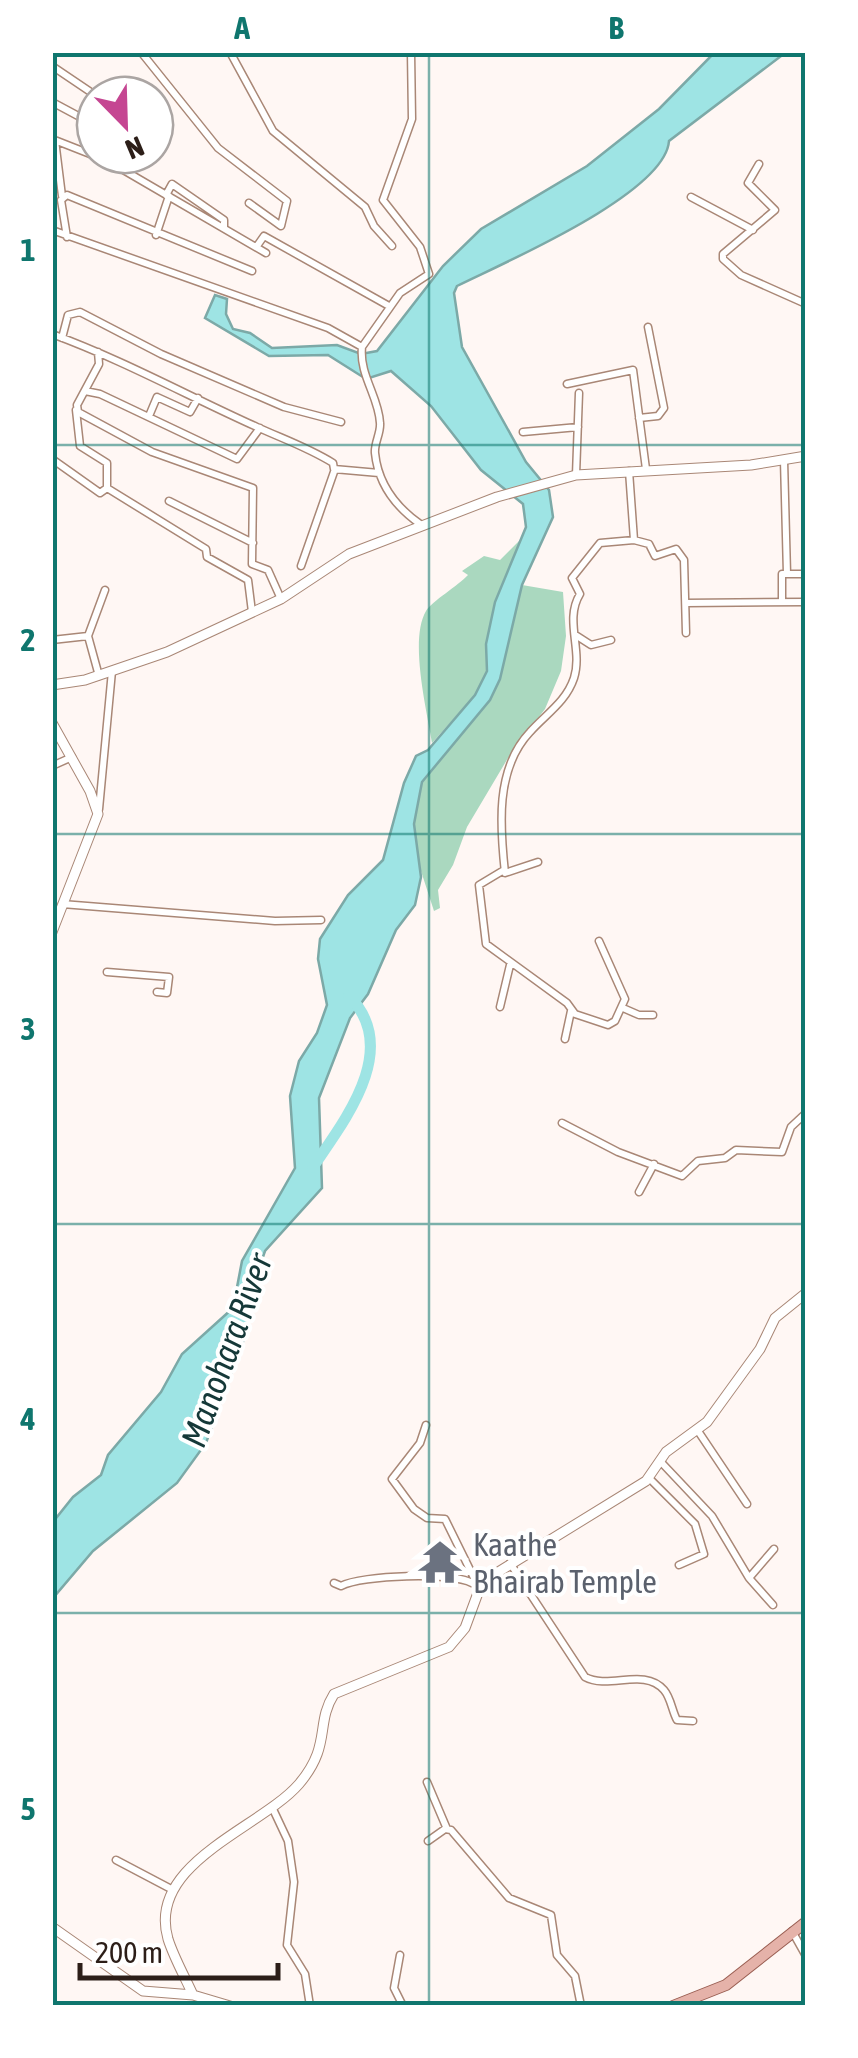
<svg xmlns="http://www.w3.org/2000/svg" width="858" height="2058" font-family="'Asap Condensed',sans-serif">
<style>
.green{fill:#aad8bf}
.water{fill:#9ee4e4;stroke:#7ca9a7;stroke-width:2.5}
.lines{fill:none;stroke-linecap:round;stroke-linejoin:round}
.river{stroke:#9ee4e4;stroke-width:11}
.street-casing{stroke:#a98776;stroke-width:9}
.secondary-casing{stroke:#a98776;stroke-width:11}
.primary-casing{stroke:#995d51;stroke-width:12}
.street{stroke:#fff;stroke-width:6}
.secondary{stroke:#fff;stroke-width:9}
.primary{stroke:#e5b2a9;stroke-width:10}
.grid{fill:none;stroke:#0f766e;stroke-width:2.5;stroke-opacity:0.55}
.labels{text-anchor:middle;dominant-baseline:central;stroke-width:8;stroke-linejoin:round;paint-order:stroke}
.worship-label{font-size:32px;fill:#5b616d;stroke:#fff;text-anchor:start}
.water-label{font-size:35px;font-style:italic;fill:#153838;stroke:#fff}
.neatline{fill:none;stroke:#0f766e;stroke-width:4}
.grid-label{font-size:32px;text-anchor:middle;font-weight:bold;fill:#0f766e}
</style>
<rect width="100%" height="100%" fill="#fff7f4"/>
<!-- green -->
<path class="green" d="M522,538L504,579L486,644L487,671L475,695L432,743C427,711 409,640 426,611C432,601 458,586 468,575L462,571L484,556L500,560Z
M522,585L563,592L566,636L561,671L545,709L508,758L467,827L453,865L438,890L440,908L434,911L420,868L414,824L422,782L500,679Z"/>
<!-- water -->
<path class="water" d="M714,53H785L669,141C665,194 503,263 457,286L454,293L462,347L526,462L549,490L553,517L522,585L500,679L490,700L422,782L414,824L421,877L415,905L396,930L368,994L350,1018L319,1098L322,1188L265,1251L254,1283L247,1331L206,1443L177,1483L93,1551L53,1598V1522L73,1497L101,1475L108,1455L161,1392L182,1354L233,1308L242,1261L295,1168L290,1096L299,1061L317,1033L327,1005L318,959L320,939L348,895L383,860L404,783L416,756L428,750L475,695L487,671L486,644L495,602L526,527L523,504L481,470L431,406L391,371L366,379L328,355L269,356L205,318L215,295L227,299L226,314L233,329L250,333L272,348L337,345L361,354L377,351L443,266L481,229L587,166L659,109Z"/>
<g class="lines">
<!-- river -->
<path class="river" d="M313,1167C344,1121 402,1049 349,996"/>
<!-- street casing -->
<g class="street-casing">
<path id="street" d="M141,52L218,148L287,201L281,226L249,203
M230,52L273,131L365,207L374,226L392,246
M52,66L95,95
M52,102L95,125
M52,139L108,161L266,253
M55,140L62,196
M759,164L748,183L775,210L723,254V259L741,275L806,304
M166,195L172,184L224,220V228
M691,197L753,230
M52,230L328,328L362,347C359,375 379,397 380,423C381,433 374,443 375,453C378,483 396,507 420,524
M156,235L169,196
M67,237L61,200L67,195L252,271
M257,246L264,236L389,306
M52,334C123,360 190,397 257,427C283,439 307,447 333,463L334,469L379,473
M62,338L68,315L80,312L161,354L284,407L341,422
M362,347L400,293L429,274L420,247L383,200L412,119L411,52
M98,352L99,364L77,405L78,412L152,452L253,488L252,564L268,570L281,599
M567,384L633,370L646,469
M85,391L100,394L237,459L260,428
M76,410L80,446L107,463V488
M149,416L157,397L190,412L198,398
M639,418L658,416L664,408L648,327
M523,432L578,427
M52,459L100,493L107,488L206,549L207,557L248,580L252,612
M784,460L787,574H806
M629,471L634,540L649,544L655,556L676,549L684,560L686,633
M576,475L579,393
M169,501L253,543
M301,566L335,469
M782,602V574H787
M686,603L806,602
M577,636L591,645L611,640
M52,640L88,636
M99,676L88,636L105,590
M52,766L72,757
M99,809L112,671
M538,862L505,873C500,827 495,769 530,732C546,714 566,702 574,678C583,650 564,620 580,594L572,578L600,543L634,540
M504,870L479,885L486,944L567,1003L575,1014L608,1025L615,1021L625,999L599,941
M62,904L275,921L321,920
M107,972L169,977L167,993L157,992
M500,1007L510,965
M623,1008L639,1015H653
M565,1039L571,1011
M562,1123L618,1152L682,1176L698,1161L725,1158L736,1150L782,1152L791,1127L806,1113
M639,1192L654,1164
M426,1425L420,1443L392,1479L414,1509L427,1518L445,1519L478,1586
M698,1431L747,1504
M660,1461L712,1516L749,1578L773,1605
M649,1478L695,1524L704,1554L679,1565
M510,1563L585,1677C609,1690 644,1667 664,1690C671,1698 672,1711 677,1720L693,1721
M749,1578L774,1549
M334,1583L341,1586C362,1575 452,1572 472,1583
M427,1782L447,1829
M272,1807L288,1841L294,1882L287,1945L305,1974L310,2006
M428,1841L445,1829L451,1830L509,1898L551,1915L557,1955L575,1976L581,2006
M116,1860L173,1890
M792,1931L806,1956
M400,1955L394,1988L403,2006"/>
</g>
<!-- secondary casing -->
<g class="secondary-casing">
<path id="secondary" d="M52,685L85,680L167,652L281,599L349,554L497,497L576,475L751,465L806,456
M52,723L90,791L98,814L52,932
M52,1927L143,1991L193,1995L230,2006
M193,1995C185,1977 174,1958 168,1939C146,1863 261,1828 299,1784C332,1745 315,1724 334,1694L449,1647L465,1628L482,1582L646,1481L666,1452L707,1422L760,1349L775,1318L806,1293"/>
</g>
<!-- primary casing -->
<g class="primary-casing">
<path id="primary" d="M673,2006L726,1985L806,1922"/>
</g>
<!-- street -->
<use href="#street" class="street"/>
<!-- secondary -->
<use href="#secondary" class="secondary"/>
<!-- primary -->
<use href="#primary" class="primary"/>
</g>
<!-- grid -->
<path class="grid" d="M429,52V2006M52,445H806M52,834H806M52,1224H806M52,1613H806"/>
<!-- icons -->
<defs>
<g id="temple-bare" transform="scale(3.45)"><path d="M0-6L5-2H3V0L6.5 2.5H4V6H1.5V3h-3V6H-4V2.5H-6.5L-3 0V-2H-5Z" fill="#6b7280" stroke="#fff" stroke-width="2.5" paint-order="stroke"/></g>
</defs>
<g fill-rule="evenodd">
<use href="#temple-bare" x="440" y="1562"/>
</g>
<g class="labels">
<!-- worship labels -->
<g class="worship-label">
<text x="473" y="1544">Kaathe<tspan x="473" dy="37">Bhairab Temple</tspan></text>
</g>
<!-- water labels -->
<g class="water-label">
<text transform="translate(226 1350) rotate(-70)">Manohara River</text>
</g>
</g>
<!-- border -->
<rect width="858" height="2058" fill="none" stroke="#ffffff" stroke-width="110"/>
<!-- north arrow -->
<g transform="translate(125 125) rotate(157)"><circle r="48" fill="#ffffff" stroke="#aba5a3" stroke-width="2.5"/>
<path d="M0-8L18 38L0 25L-18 38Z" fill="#c54692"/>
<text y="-15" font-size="28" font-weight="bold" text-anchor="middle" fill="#2c1e18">N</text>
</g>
<!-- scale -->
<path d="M80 1963v15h198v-15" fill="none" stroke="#2c1e18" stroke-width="5"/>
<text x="95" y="1963" font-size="30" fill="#2c1e18" stroke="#ffffff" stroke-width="8" paint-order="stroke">200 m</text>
<rect x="55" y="55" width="748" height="1948" class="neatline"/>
<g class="grid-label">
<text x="242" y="39">A</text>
<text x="616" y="39">B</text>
<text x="28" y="261">1</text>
<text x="28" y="651">2</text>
<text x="28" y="1040">3</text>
<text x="28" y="1430">4</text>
<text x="28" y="1820">5</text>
</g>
</svg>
